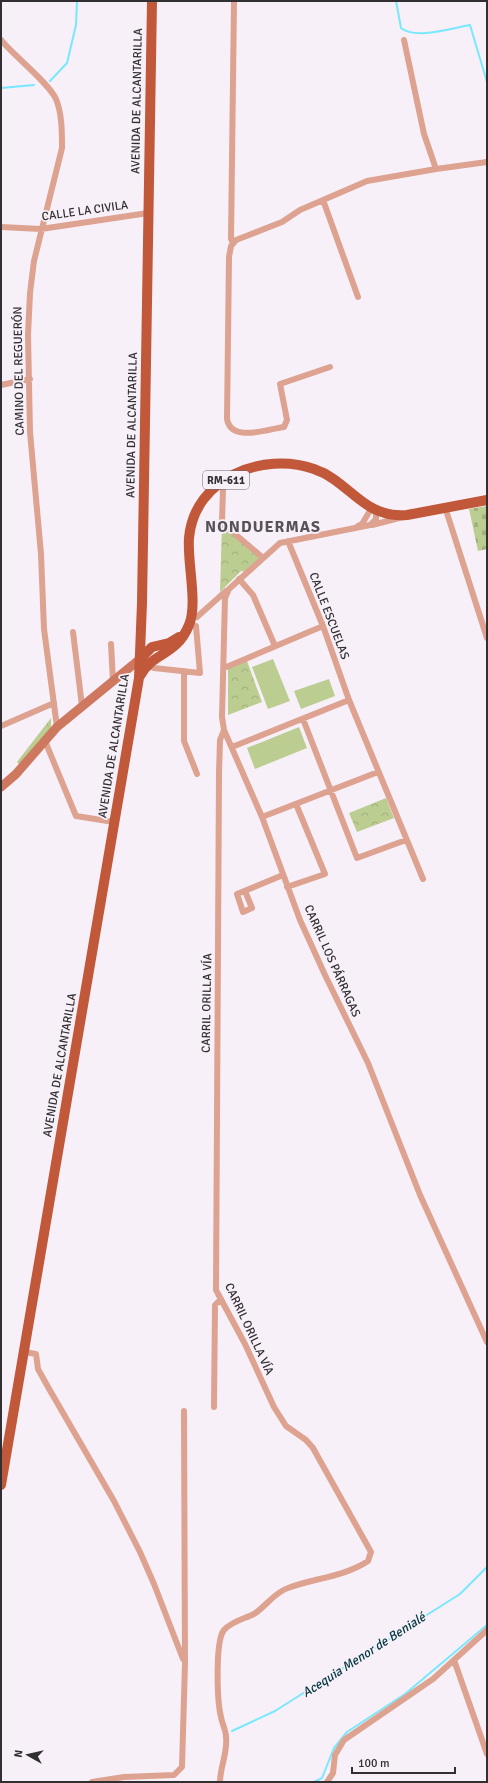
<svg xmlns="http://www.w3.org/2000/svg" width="488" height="1783" font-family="Signika,sans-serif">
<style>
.cemetery{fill:url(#cemetery-stones)}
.park{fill:url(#park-crowns)}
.garden{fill:#bbcd90}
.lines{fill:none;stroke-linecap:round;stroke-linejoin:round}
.stream{stroke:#78e8fe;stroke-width:2}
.street{stroke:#dda290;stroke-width:6}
.secondary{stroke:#ce785f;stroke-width:9}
.primary{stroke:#c1583a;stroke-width:10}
.labels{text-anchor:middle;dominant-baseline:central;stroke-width:3.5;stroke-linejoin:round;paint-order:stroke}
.shield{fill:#f7f0f8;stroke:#6d696d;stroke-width:1}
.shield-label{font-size:11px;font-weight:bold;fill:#322f32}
.street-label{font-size:12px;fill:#322f32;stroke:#f7f0f8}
.water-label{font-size:13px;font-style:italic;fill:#00363f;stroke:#f7f0f8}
.district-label{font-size:16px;font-weight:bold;letter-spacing:1px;fill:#575158;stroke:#f7f0f8}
</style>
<defs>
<pattern id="cemetery-stones" width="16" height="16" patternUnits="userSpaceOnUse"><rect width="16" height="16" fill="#bbcd90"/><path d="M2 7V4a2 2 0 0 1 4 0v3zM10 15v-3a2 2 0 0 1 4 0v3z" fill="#a1b07d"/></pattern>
<pattern id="park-crowns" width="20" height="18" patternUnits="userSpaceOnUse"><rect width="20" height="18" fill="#bbcd90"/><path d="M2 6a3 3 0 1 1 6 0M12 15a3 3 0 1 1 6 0" fill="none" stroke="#a1b07d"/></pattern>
</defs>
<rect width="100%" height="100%" fill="#f7f0f8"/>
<!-- cemetery -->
<path class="cemetery" d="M487,506V549L478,551L469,509Z"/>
<!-- park -->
<path class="park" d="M222,523L262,557L246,572L241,571L220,592Z
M247,661L262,702L228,715V669Z
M51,718V728L20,765L17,762Z
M386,798L394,818L357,832L349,813Z"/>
<!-- garden -->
<path class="garden" d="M273,659L290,701L268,709L252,667Z
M329,679L335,696L301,709L294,691Z
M299,727L307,748L255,769L247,748Z"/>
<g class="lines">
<!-- stream -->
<path class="stream" d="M396,1L401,28C416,40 451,28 470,25L487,82
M50,81L67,63L76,25L77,1
M1,88L34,85
M232,1731L275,1711L460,1594L487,1567
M314,1782L322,1778L334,1748L347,1732L405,1694L487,1625"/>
<!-- street -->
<path class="street" d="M1,40C14,56 48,82 56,99C62,114 62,131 62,148L34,261L30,293L28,335L30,432L41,554L44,629L57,727
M404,40L424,134L436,169L487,162
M323,200L358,297
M1,227L41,229L148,213
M233,243L231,239L234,1
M330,367L280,384L287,420L284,427C268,429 231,443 227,419L229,257L231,246L236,240L282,222L300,210L367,181L436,169
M1,385L30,379
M223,488L222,523L262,557
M445,507L487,638
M376,511V519L370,525L280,543L229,589L225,598L222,717L224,730L262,817L300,920L325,975L368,1063L420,1195L487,1342
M372,525L403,517
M358,526L362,524L371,509
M288,541L323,626L349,700L423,879
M239,579L253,595L275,646
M197,617L226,591
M73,632L82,706
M111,644L113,681
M147,665L154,668L200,673L196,626
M224,668L323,626
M184,671V741L197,774
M303,719L357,858L406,840
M1,726L54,703
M45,741L76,816L114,822
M232,747L349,700
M262,817L378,772
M287,887L325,874L296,804
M245,891L252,908L243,912L237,894L283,875
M24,1352L36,1354L38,1369L48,1387L114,1501L140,1552L154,1584L183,1659
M214,1407L215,1305L221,1299
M454,1660L487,1754
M92,1782L124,1777L174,1775L182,1767L185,1663L184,1411
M220,1782C220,1767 228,1752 226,1737C226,1730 222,1724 221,1717C217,1701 215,1641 224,1630C232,1621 244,1619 254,1614C265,1607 275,1592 288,1588C314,1578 344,1577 368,1561L371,1552L313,1448L306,1440L286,1426L274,1407L245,1344L216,1290L219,773L220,740L224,730
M327,1782L333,1773L335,1755L344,1740L433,1679L487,1630"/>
<!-- secondary -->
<path class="secondary" d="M1,787L16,774L57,727L140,659"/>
<!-- primary -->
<path class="primary" d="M140,659L152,647L169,643L179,637
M140,676C152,652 176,657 189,625C198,604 187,562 189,538C194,478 263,451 314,469C350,481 363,519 407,515L487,500
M1,1485L139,678L142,603L152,1"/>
</g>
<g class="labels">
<!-- shield labels -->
<rect class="shield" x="203" y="471" width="46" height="18" rx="3"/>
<g class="shield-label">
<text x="226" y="480">RM-611</text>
</g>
<!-- street labels -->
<g class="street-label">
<text transform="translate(137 101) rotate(-89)">AVENIDA DE ALCANTARILLA</text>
<text transform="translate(85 211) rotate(-8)">CALLE LA CIVILA</text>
<text transform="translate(19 371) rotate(-91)">CAMINO DEL REGUERÓN</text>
<text transform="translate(132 425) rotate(-89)">AVENIDA DE ALCANTARILLA</text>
<text transform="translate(329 616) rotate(69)">CALLE ESCUELAS</text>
<text transform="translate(114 746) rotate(-81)">AVENIDA DE ALCANTARILLA</text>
<text transform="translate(332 961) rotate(66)">CARRIL LOS PÁRRAGAS</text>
<text transform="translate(207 1003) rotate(-89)">CARRIL ORILLA VÍA</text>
<text transform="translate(60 1065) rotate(-80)">AVENIDA DE ALCANTARILLA</text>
<text transform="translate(249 1329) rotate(65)">CARRIL ORILLA VÍA</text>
</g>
<!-- water labels -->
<g class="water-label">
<text transform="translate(364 1655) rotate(-33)">Acequia Menor de Benialé</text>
</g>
<!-- district labels -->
<g class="district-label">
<text x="263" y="527">NONDUERMAS</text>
</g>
</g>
<!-- border -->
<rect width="488" height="1783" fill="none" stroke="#322f32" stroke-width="4"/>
<!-- north arrow -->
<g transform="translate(28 1755) rotate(278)" stroke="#f7f0f8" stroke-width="3" paint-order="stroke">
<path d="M0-3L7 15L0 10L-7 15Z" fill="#322f32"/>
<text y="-6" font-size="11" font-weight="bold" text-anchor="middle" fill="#322f32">N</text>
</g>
<!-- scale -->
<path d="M352 1767v6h103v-6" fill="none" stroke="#322f32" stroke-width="2"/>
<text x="358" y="1767" font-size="12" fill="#322f32" stroke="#f7f0f8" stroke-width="3" paint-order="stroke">100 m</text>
</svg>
